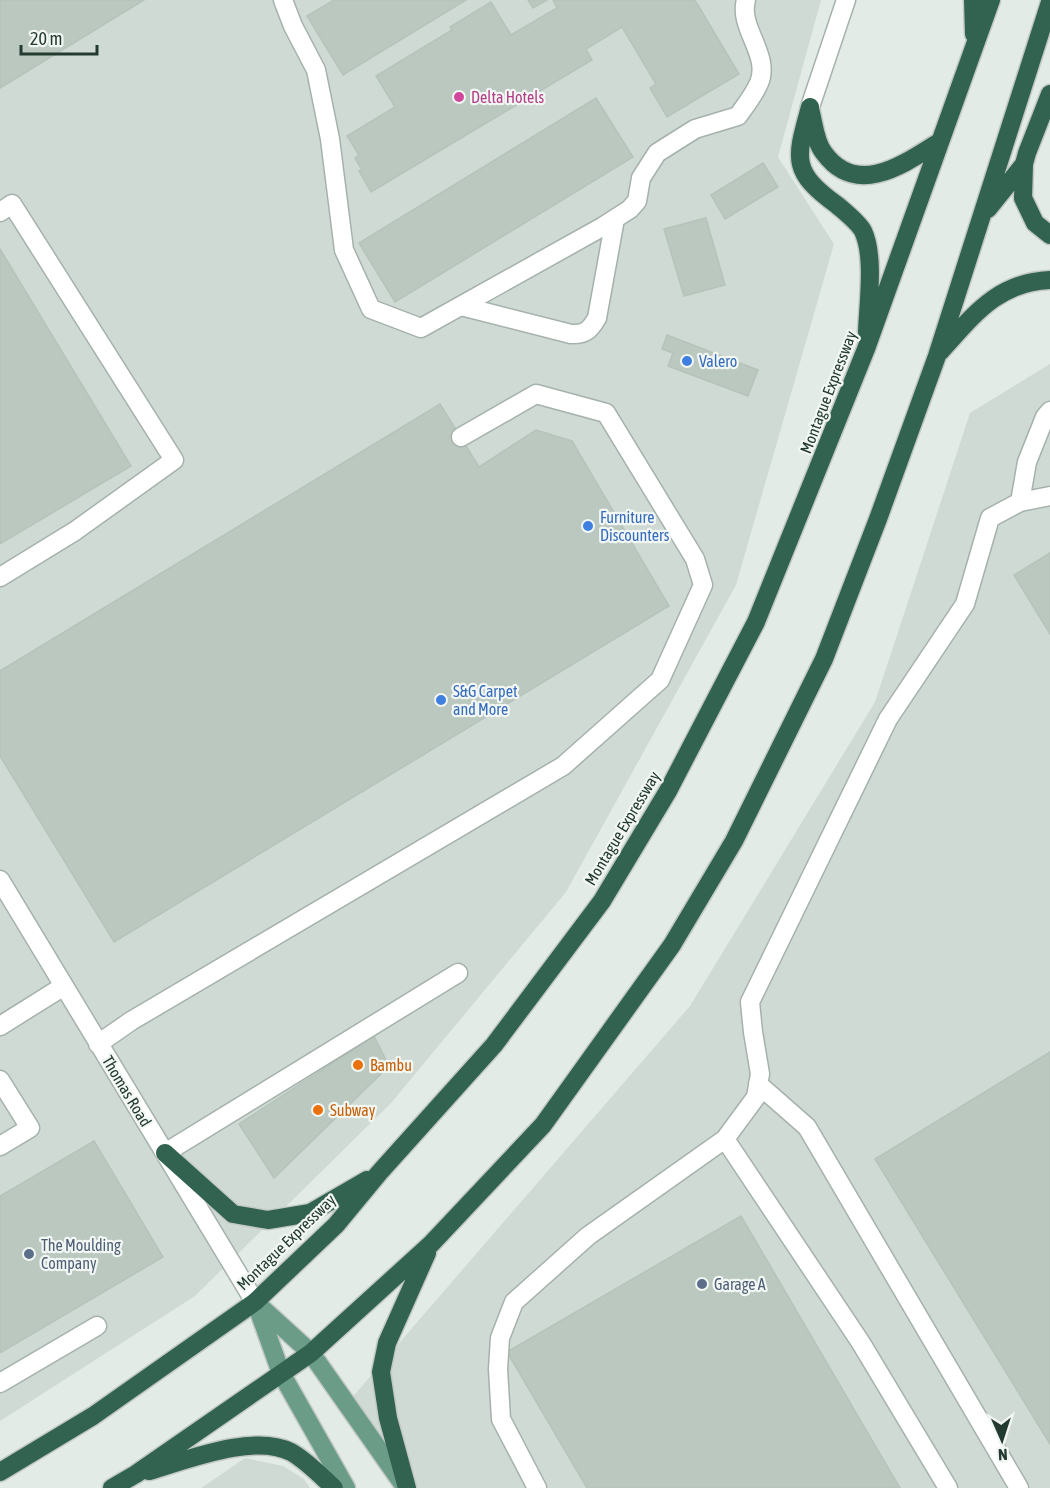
<svg xmlns="http://www.w3.org/2000/svg" width="1050" height="1488" font-family="'Asap Condensed',sans-serif">
<style>
.built{fill:#d0dad4}
.building{fill:#bac8c0;stroke:#b5c3bb;stroke-width:1.5}
.lines{fill:none;stroke-linecap:round;stroke-linejoin:round}
.minor-casing{stroke:#a5b2ab;stroke-width:21}
.major-casing{stroke:#c1c8c5;stroke-width:21}
.highway-casing{stroke:#c1c8c5;stroke-width:21}
.minor{stroke:#fff;stroke-width:18}
.major{stroke:#6a9c87;stroke-width:18}
.highway{stroke:#326351;stroke-width:18}
.hotel-dot{fill:#d1479c;stroke:#f2f7f4;stroke-width:2}
.shop-dot{fill:#3f7fe0;stroke:#f2f7f4;stroke-width:2}
.food-dot{fill:#e8710a;stroke:#f2f7f4;stroke-width:2}
.service-dot{fill:#5c6f8a;stroke:#f2f7f4;stroke-width:2}
.labels{text-anchor:middle;dominant-baseline:central;stroke-width:4.5;stroke-linejoin:round;paint-order:stroke}
.hotel-label{font-size:16px;fill:#b23c85;stroke:#f2f7f4;text-anchor:start}
.shop-label{font-size:16px;fill:#366cbe;stroke:#f2f7f4;text-anchor:start}
.street-label{font-size:16px;fill:#233a30;stroke:#f2f7f4}
.food-label{font-size:16px;fill:#c56008;stroke:#f2f7f4;text-anchor:start}
.service-label{font-size:16px;fill:#4e5e75;stroke:#f2f7f4;text-anchor:start}
</style>
<rect width="100%" height="100%" fill="#e2ebe5"/>
<!-- built -->
<path class="built" d="M0,0H821L778,157L834,244L736,585L566,892L391,1103L195,1296L0,1421Z
M1050,364V1488H414L350,1400L690,1006L875,702L970,413Z
M245,1458L283,1466L304,1479L310,1488H201Z"/>
<!-- building -->
<path class="building" d="M0,0H144L0,88Z
M334,0H466L343,75L307,16Z
M528,0H547L533,8Z
M553,0H695L739,74L667,117L650,88L656,84L622,27L586,49L592,60L371,192L359,171L362,170L355,158L359,155L347,136L395,107L376,76L452,30L450,27L491,2L511,35L557,8Z
M596,98L633,157L395,302L359,243Z
M763,163L778,187L725,219L711,195Z
M706,218L725,285L684,296L664,229Z
M0,249L131,466L0,544Z
M667,335L758,370L748,396L668,366L673,353L662,349Z
M440,404L479,467L536,430L572,441L669,606L114,942L0,756V671Z
M1050,553V634L1014,575Z
M374,1036L389,1066L274,1178L239,1124Z
M1050,1052V1444L875,1159Z
M94,1141L163,1257L0,1353V1196Z
M741,1216L900,1488H587L507,1352Z"/>
<g class="lines">
<!-- minor casing -->
<g class="minor-casing">
<path id="minor" d="M283,0L293,26L316,70L330,139L344,250L371,309L421,328L602,227L630,209L637,201L641,178L657,153L695,129L738,116C745,106 754,95 759,83C771,55 738,28 746,0
M810,107L846,0
M0,212L12,204L174,460L75,531L0,577
M461,306L571,334C585,335 590,330 597,318L615,219
M1020,502L1027,462L1045,417L1050,411
M0,880L255,1302
M0,1026L64,986
M98,1044L131,1021L563,766L660,680L703,585L695,559L606,413L536,394L461,437
M0,1080L30,1128L0,1146
M758,1084L807,1127L1019,1488
M725,1139L861,1343L948,1488
M165,1153L458,973
M0,1383L97,1326
M537,1488L501,1419L498,1369L500,1338L514,1302L588,1236L725,1139L756,1097L760,1074L753,1032L750,1002L888,719L965,604L990,518L1020,502L1050,496"/>
</g>
<!-- major casing -->
<g class="major-casing">
<path id="major" d="M255,1302L311,1353L405,1487
M257,1306L281,1373L346,1488"/>
</g>
<!-- highway casing -->
<g class="highway-casing">
<path id="highway" d="M973,0L974,34
M1050,94L1027,153L1024,164L1023,198L1035,223L1050,235
M810,107C796,158 790,171 837,205C845,212 858,222 863,231C875,256 868,304 867,332
M810,109C814,123 815,142 824,153C857,198 904,164 939,142
M988,209L1024,164
M940,352C973,316 997,282 1050,280
M165,1153L233,1214L268,1220L310,1213L367,1180
M149,1471C187,1460 254,1433 291,1452C307,1461 321,1476 334,1488
M0,1472L93,1416L255,1302L336,1225L379,1173L494,1045L602,901L668,791L756,622L866,349L991,0
M112,1488L136,1474L311,1353L431,1244L543,1125L672,945L734,841L824,659L878,519L937,356L1050,2
M407,1488L388,1418L381,1372L387,1343L427,1253"/>
</g>
<!-- minor -->
<use href="#minor" class="minor"/>
<!-- major -->
<use href="#major" class="major"/>
<!-- highway -->
<use href="#highway" class="highway"/>
</g>
<!-- markers -->
<circle class="hotel-dot" cx="459" cy="97" r="6"/>
<g class="shop-dot">
<circle cx="687" cy="361" r="6"/>
<circle cx="588" cy="526" r="6"/>
<circle cx="441" cy="700" r="6"/>
</g>
<g class="food-dot">
<circle cx="358" cy="1065" r="6"/>
<circle cx="318" cy="1110" r="6"/>
</g>
<g class="service-dot">
<circle cx="29" cy="1254" r="6"/>
<circle cx="702" cy="1284" r="6"/>
</g>
<g class="labels">
<!-- hotel labels -->
<g class="hotel-label">
<text x="471" y="97">Delta Hotels</text>
</g>
<!-- shop labels -->
<g class="shop-label">
<text x="699" y="361">Valero</text>
<text x="600" y="517">Furniture<tspan x="600" dy="18">Discounters</tspan></text>
<text x="453" y="691">S&amp;G Carpet<tspan x="453" dy="18">and More</tspan></text>
</g>
<!-- street labels -->
<g class="street-label">
<text transform="translate(828 392) rotate(-69)">Montague Expressway</text>
<text transform="translate(622 828) rotate(-59)">Montague Expressway</text>
<text transform="translate(127 1091) rotate(59)">Thomas Road</text>
<text transform="translate(286 1242) rotate(-44)">Montague Expressway</text>
</g>
<!-- food labels -->
<g class="food-label">
<text x="370" y="1065">Bambu</text>
<text x="330" y="1110">Subway</text>
</g>
<!-- service labels -->
<g class="service-label">
<text x="41" y="1245">The Moulding<tspan x="41" dy="18">Company</tspan></text>
<text x="714" y="1284">Garage A</text>
</g>
</g>
<!-- north arrow -->
<g transform="translate(1002 1440) rotate(177)" stroke="#f2f7f4" stroke-width="4.5" paint-order="stroke">
<path d="M0-4.5L10 22L0 15L-10 22Z" fill="#233a30"/>
<text y="-9" font-size="16" font-weight="bold" text-anchor="middle" fill="#233a30">N</text>
</g>
<!-- scale -->
<path d="M21 45v9h76v-9" fill="none" stroke="#233a30" stroke-width="3"/>
<text x="30" y="45" font-size="18" fill="#233a30" stroke="#f2f7f4" stroke-width="4.5" paint-order="stroke">20 m</text>
</svg>
